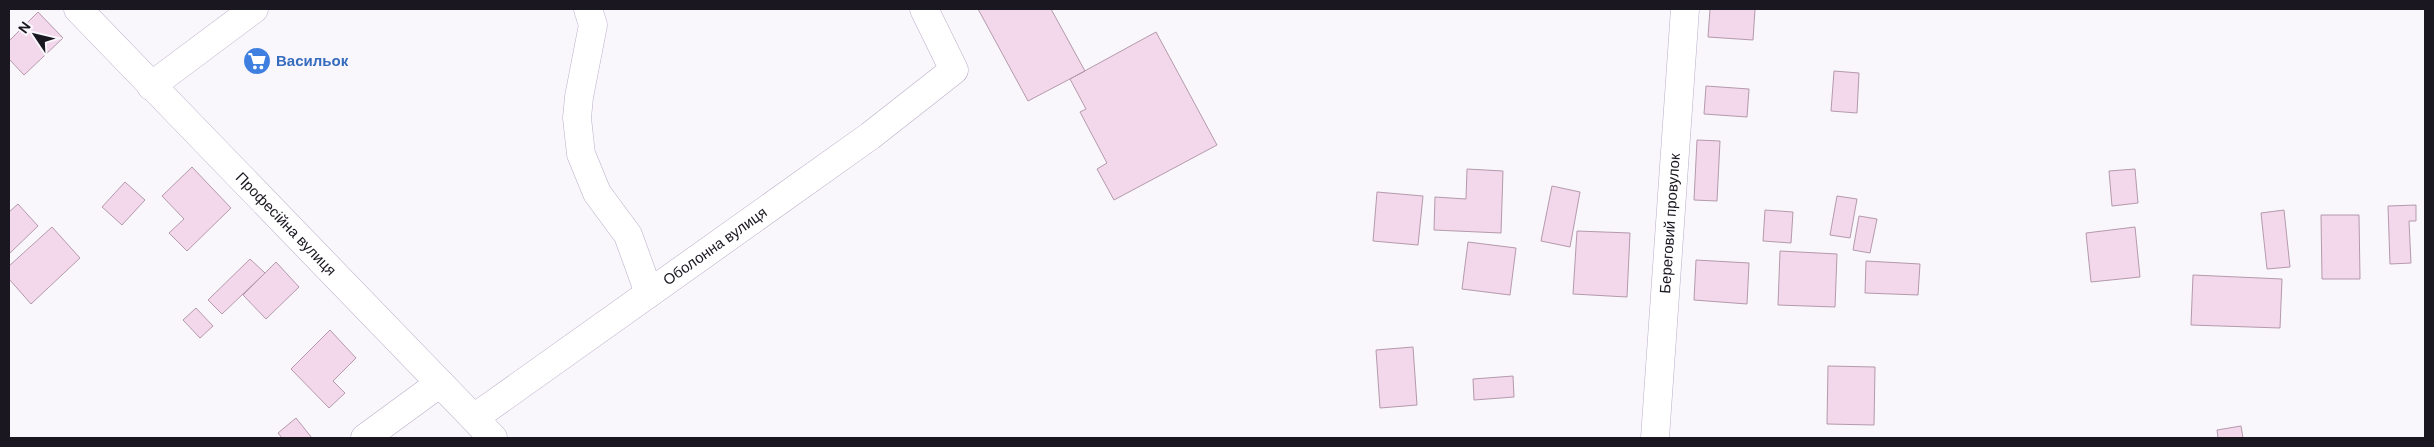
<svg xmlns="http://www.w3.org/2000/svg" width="2434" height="447" font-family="'DM Sans',sans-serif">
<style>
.building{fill:#f3d7ea;stroke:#b49aac}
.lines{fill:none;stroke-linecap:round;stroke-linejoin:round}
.minor-casing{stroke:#b9aec9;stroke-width:29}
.minor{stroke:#fff;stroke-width:28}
.labels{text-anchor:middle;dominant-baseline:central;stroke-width:4;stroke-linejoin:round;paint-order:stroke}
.shop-label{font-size:15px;font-weight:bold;fill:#366cbe;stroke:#f9f6fc;text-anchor:start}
.street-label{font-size:15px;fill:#1b1720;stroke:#f9f6fc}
</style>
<rect width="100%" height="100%" fill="#f9f6fc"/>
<!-- building -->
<path class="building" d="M978,9H1051L1085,71L1028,101Z
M1710,9H1755L1753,40L1708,37Z
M38,12L63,38L24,75L9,59V41Z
M1156,32L1217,145L1114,200L1097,169L1107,163L1080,112L1086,109L1070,79Z
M1834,71L1859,73L1857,113L1831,111Z
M1706,86L1749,89L1747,117L1704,114Z
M1697,140L1720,141L1717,201L1694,200Z
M192,167L231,208L187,251L169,233L184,219L162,196Z
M1467,169L1503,171L1501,233L1434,230L1435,197L1466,199Z
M2135,169L2138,203L2112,206L2109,171Z
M125,182L145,200L122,225L102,207Z
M1552,186L1580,192L1570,247L1541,241Z
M1377,192L1423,196L1418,245L1373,241Z
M1837,196L1857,199L1850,238L1830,235Z
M18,204L38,226L9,254V212Z
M2416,205V221H2409L2411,263L2390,264L2388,206Z
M1765,210L1793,212L1791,243L1763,241Z
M2284,210L2290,267L2267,269L2261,213Z
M2321,215H2359L2360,279H2322Z
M1859,216L1877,219L1870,253L1853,250Z
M52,227L80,258L31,304L9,279V266Z
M2135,227L2140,277L2091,282L2086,233Z
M1577,231L1630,233L1627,297L1573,294Z
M1468,242L1516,248L1510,295L1462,289Z
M1780,251L1837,254L1835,307L1778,305Z
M250,259L265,273L222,314L208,300Z
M1696,260L1749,263L1747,304L1694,300Z
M1866,261L1920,264L1918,295L1865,293Z
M276,262L299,287L266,319L243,295Z
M2193,275L2282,279L2280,328L2191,325Z
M196,308L213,326L200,338L183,320Z
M330,330L356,358L333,381L345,393L329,408L291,369Z
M1413,347L1417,405L1380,408L1376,350Z
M1828,366L1875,367L1874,425L1827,424Z
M1513,376L1514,397L1474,400L1473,379Z
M296,418L312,438H282L278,433Z
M2241,426L2243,438H2218L2217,430Z"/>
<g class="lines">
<!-- minor casing -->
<g class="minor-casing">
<g id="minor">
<path id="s1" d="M78,9L493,438"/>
<path d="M588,9L593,25L579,97L577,118L581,154L597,193L628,235L649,293"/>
<path d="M151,86L254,9"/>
<path id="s2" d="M474,418L870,136L954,70L924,9"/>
<path d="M365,438L440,383"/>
<path id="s3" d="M1655,438L1685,9"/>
</g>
</g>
<!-- minor -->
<use href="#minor" class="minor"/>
</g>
<!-- icons -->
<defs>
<g id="supermarket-disc" transform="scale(1.4375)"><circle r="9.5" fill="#3f7fe0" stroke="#f9f6fc"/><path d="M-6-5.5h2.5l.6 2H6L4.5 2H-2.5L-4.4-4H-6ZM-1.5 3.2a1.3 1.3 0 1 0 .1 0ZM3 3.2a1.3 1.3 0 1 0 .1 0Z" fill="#fff"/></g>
</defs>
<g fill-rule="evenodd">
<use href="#supermarket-disc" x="257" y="61"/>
</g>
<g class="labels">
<!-- shop labels -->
<g class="shop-label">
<text x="276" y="61">Васильок</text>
</g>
<!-- street labels -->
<g class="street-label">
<text stroke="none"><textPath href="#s1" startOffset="299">Професійна вулиця</textPath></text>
<text stroke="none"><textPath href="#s3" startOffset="215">Береговий провулок</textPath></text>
<text stroke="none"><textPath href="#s2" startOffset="296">Оболонна вулиця</textPath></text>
</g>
</g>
<!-- border -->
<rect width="2434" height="447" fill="none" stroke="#1b1720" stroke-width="20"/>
<!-- north arrow -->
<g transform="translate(35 35) rotate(305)" stroke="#f9f6fc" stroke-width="4" paint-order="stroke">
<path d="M0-4L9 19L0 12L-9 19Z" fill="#1b1720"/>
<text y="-8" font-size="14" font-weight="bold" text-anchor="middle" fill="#1b1720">N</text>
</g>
</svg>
